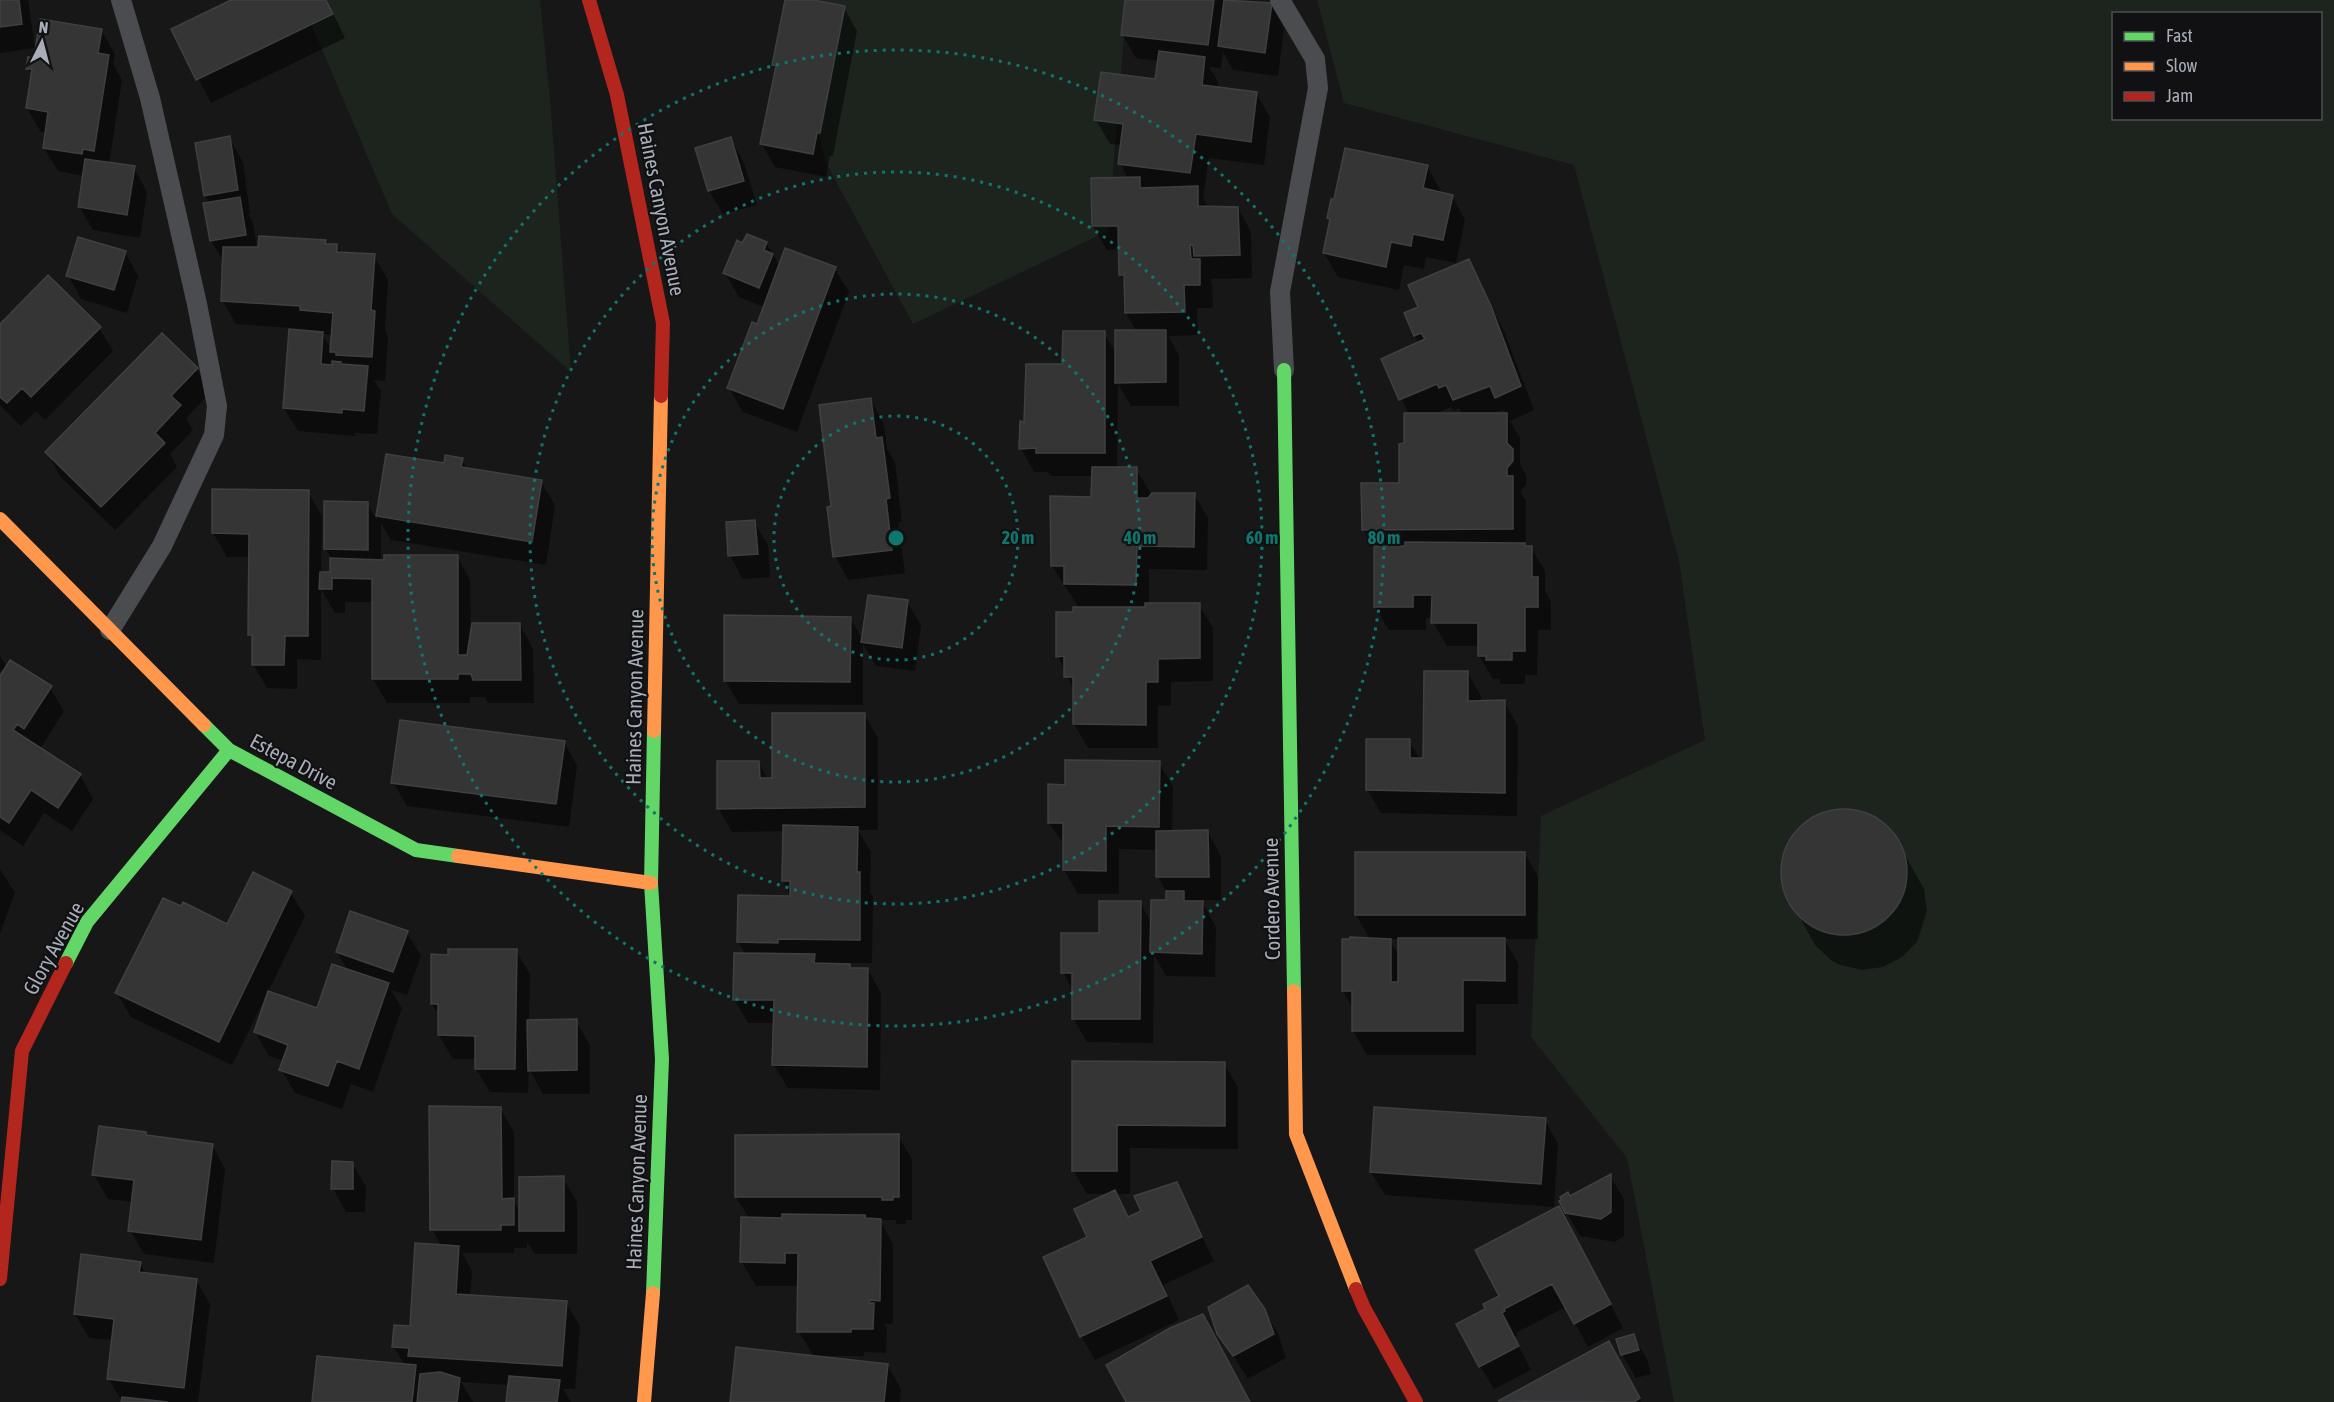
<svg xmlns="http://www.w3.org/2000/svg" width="2334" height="1402" font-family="'Asap Condensed',sans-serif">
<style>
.green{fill:#1d241e;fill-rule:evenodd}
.shadow{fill:#0007;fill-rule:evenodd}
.building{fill:#353536;stroke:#3f4043;stroke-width:1.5}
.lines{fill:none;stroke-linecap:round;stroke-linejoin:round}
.lane{stroke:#4b4c50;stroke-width:20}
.fast{stroke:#63d668;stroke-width:14}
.slow{stroke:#ff974d;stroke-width:14}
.jam{stroke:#b3261e;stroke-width:14}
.ring{fill:none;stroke:#0f766e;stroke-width:3;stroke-dasharray:3 6}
.labels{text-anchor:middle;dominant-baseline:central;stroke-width:4.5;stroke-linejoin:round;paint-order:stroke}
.street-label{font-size:21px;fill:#a8adb8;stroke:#111113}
.centre{fill:#0f766e;stroke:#111113;stroke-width:3}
.ring-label{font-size:18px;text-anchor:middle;font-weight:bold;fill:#0f766e;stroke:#111113;stroke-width:4.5;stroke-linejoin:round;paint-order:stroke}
</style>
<rect width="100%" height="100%" fill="#171717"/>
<!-- green -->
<path class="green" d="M301,0H540L550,99L571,372L392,214Z
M784,0H1127L1108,231L913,324L826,163Z
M1317,0H2334V1402H1674L1627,1158L1531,1037L1541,816L1705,740L1679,561L1574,165L1344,103ZM2114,14H2320V118H2114Z"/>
<!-- shadow -->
<path class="shadow" d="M0,0H28L35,48L0,53Z
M234,0H327L345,38L211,103L173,30Z
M786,0H805L844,8L857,31L833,156H830L826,177L775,167L762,144L776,70L773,65Z
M1127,0H1235L1271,4L1284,28L1278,76L1233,70L1223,52L1221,68L1209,67L1218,82L1217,88L1256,93L1270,117L1264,165L1209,158L1203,198L1209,208H1238L1251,232L1252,278L1210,279L1212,284L1213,308H1197L1198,335L1168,336L1179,355V406H1131L1118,384L1117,469H1136L1150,492V498L1194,494L1208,518L1207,570L1149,569V604L1199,605L1213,628V681L1171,682V706L1158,705V748H1088L1074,724V691L1058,656L1074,614L1080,609L1052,566L1092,499L1093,476H1051L1048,472H1034L1021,448L1026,424L1063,365L1104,333L1117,355L1137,332L1126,313V283L1121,275L1120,249L1107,250L1093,226L1128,179L1120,163L1122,145L1110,144L1096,120L1156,81L1159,61L1136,58L1122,34Z
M101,30L115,54L113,64L122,80L109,164L134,168L147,192L140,238L93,230L79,206L84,176L58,171L44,148L47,132H41L27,108L33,77L28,68L35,59Z
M229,138L243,162L250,214H248L253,223L258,254L325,242L327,245L336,246L341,253L374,256L388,280L385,330L388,336L385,381L374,380L381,391L377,434L355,433V436L298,431L284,408L290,328L236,324L222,300L224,262L211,241L210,203L205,196ZM322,334L333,335L332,351Z
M731,139L744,163L757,205L723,214L709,191L697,149Z
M1427,166L1440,190V193L1452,196L1465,220L1456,263L1426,257L1424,269L1404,265L1399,290L1338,277L1324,253L1331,222L1329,218Z
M766,243L780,266L835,269L849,292L797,432L743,412L729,388L764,307L739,297L725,273L743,245Z
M125,252L138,276L127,313L81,299L68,275Z
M1468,261L1504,331L1534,410L1510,421L1520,438V464L1526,475V485L1520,492L1526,501V548H1531L1545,571V591L1551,602V630H1538L1537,675H1525V684H1501L1499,679H1493L1479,656V646H1447L1433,622V618H1426V630H1389L1375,607V551L1363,529L1401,485L1409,414L1383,360L1419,343L1415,336L1420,308ZM1451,407L1454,411L1459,408L1462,414H1434ZM1503,410L1506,414H1492Z
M0,326L99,328L113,351L45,420L36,411L21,426L0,405Z
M162,335L197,369L210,393L186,418L193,430L170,454L177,467L115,530L60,476L47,452Z
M871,400L884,424L887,449L895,462L902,522H898L905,573L848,580L835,556L833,508Z
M387,456L445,465L462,460L467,469L541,482L555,505L546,565L391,540L381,523V561L457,556L470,580L471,633L520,625L533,649L534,703H488L485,697H470V703H387L373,679V602H345V613H335L321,589V660L297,659V689L267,688L253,664V641L250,635V557H227L213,533L308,492L322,516L321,574H332V559L326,549L367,503L377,520Z
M754,522L768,545L770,577L743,579L730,556Z
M907,602L921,625L915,671L876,666L863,644V705L739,704L725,680L850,618L863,640Z
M0,656L6,666L0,672Z
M1467,672L1481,696V702H1504L1518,726L1517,816L1381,813L1367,789L1409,741L1420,759H1425Z
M0,678L50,688L64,711L40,749L80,775L93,799L72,831L44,813L23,846L0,830Z
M864,714L878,738V830H858L871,852L870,892L873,897L872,963H848L852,970H868L881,993L880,1090L788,1088L774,1065L775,1023H748L734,999L746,955L738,942L791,898L783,880L784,831L732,832L718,808L758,762L768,779H773Z
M564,742L577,766L569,827L407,806L393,782Z
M1159,763L1173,787L1172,832H1208L1221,856V900H1201L1216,927L1215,977L1166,976L1154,955L1153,1043L1087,1042L1073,1018V991L1063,972L1101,935L1140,902L1152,924L1168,902L1167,893L1158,876L1157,850L1119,849V894H1078L1064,870L1065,846L1049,823L1066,786Z
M1846,810L1868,815L1877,820L1893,834L1924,889L1927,911L1917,942L1902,957L1883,967L1862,970L1841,965L1832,961L1815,945L1785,890L1782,869L1787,848L1798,830L1815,817Z
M1525,854L1538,877V939H1504L1518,963V1004H1476V1055H1367L1353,1031V1009L1343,991L1344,941L1370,939L1356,915ZM1389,939H1400V957Z
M0,869L15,893L0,933Z
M291,893L305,916L268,992L318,1010L348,971L337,952L407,933L421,956L407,995L391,990L402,1008L373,1092L351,1084L342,1109L295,1093L281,1069L284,1061L269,1056L255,1032L267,999L265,998L232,1065L131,1017L117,993L227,926Z
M516,951L530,974L529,1021H576L590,1045V1094H543L529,1069L528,1093L490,1092L476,1069V1059H453L439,1035V1015L432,1004L450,956Z
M1074,1063L1224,1064L1238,1087V1149L1130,1148V1194H1116L1130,1218L1143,1212L1176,1184L1214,1261L1163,1285L1179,1320L1095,1360L1081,1336L1089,1238L1110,1194H1087L1073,1170Z
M500,1108L514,1132V1202L521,1213L563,1178L577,1202V1254H535L527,1242V1248H514V1253H462L472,1271L470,1297L566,1303L580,1326L575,1389H563L571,1402H508L510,1385L461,1382L473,1402H314L405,1366L394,1347L411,1327L441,1246L432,1229Z
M1545,1120L1558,1144L1554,1207L1385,1195L1371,1172Z
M145,1133L147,1137L212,1145L225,1169L214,1263L144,1254L130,1230L133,1202L108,1199L94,1175Z
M898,1136L912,1159V1220H906V1224H897L895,1220H880L893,1244V1324H884L887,1328L886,1353L864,1352V1356H818V1358L888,1366L901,1389L900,1402H732L814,1357L799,1332L800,1286H756L742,1262L749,1218L736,1197Z
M352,1163L366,1187L365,1212H346L333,1188Z
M1610,1176L1624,1199V1236L1615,1242L1580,1236L1566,1212L1570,1198Z
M1572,1232L1623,1328L1588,1347L1566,1307L1516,1333L1518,1335L1514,1337L1531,1370L1494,1389L1480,1366L1487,1309Z
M140,1263L146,1274L196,1280L210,1304L198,1402H122L108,1378L113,1340L89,1338L75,1314Z
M1264,1309L1278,1334L1286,1358L1248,1379L1219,1333Z
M1633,1336L1647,1359L1651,1374L1636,1378L1622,1354Z
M1608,1343L1641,1402H1500Z"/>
<!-- building -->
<path class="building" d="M0,0H19L22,24L0,27Z
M231,0H326L333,14L196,80L171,29Z
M785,0H813L845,6L820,133H817L813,154L760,144L776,66L772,65Z
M1125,0H1214L1208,45L1121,35Z
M1224,0L1272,3L1265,53L1218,46Z
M40,19L102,29L98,53L109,55L94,151L83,149L82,154L43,148L48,112L26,108L32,69H26L28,57H34Z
M1159,51L1205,57L1202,85L1257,92L1251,142L1196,134L1190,173L1118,164L1123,124L1094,120L1101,72L1155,79Z
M230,136L238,190L204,196L195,143Z
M731,137L744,181L708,191L695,148Z
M1345,148L1428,165L1423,188L1453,195L1443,240L1413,234L1411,246L1391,242L1386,267L1323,253L1330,219L1327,218L1331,199H1334Z
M85,159L135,166L127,215L78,207Z
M1140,177V188L1198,186V206L1238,207L1240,255L1194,256L1193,245H1190L1191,259H1200V285H1184L1185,312L1125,313L1124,275H1119L1118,226H1092L1091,178Z
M240,197L246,235L210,241L203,203Z
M747,234L767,242L764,250L773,254L759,288L723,273L737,240L742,243Z
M259,236L326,240L325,244H337V252L375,254L371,310L375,311L372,357L336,355V352H330L333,313L300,310V306L221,301L223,247H258Z
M78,237L126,251L114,290L66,276Z
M785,248L836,267L783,409L727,388L752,322L757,324Z
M1469,259L1491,306L1521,386L1495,398L1490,386L1453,400L1446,385L1439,388L1437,384L1399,400L1381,359L1425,339L1421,333L1414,336L1404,313L1418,307L1408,285Z
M48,275L101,327L31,397L22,388L7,403L0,397V324Z
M289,329L323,332L321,364L332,365V361L341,362V364L368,366L364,411L342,409V413L283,408Z
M1115,330H1166V382L1115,383Z
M1063,331H1105V453H1036V448L1019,449L1020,421L1024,422L1026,364H1062Z
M162,333L198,368L171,396L181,405L155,433L165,443L101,507L45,452Z
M871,398L876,438L882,437L890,498L886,499L892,550L833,557L827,507L831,506L819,405Z
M1404,413H1507V443L1513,449V461L1507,468V476H1513V529L1362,530L1361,483H1399V444L1404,443Z
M386,454L444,463L445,455L463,458L461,467L542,480L532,542L376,516Z
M1092,467H1137V498H1148L1152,493H1195L1194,547L1137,546L1136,585L1064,584V566H1051L1050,496L1091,497Z
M212,489L309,490L308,636H285L284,665H252V635H248L249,534L212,533Z
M324,501L368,502V550L324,549Z
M755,520L758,554L728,556L726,522Z
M1405,542L1525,543V546H1532V577H1538V607H1525V651H1512V660H1486V656H1478V623H1431L1432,595H1413V607H1374V546H1405Z
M384,555H458V655H467L472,623H520L521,680H473L471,674H458V679H372V579L332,578V589H319L320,572H330V558L384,560Z
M868,595L908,600L902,648L861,642Z
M1145,603H1200V658L1158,659V682H1146V725L1073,724V677H1064V656L1056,657V612H1073V607H1145Z
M724,615L851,617L850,682L724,681Z
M10,660L52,686L24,729L17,724L13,730L81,774L58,808L31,790L9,823L0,817V676Z
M1424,671H1468V701L1505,700V793L1366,790V739H1410V758H1423Z
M772,713H865V807L717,809V761H759L760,778H772Z
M400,720L565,741L556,804L391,783Z
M1065,760L1160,761L1159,827L1106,826V871L1063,870V823H1048V784L1065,785Z
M1781 872a63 63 0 1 1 126 0a63 63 0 1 1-126 0Z
M783,825L858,827L857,872H860V940L778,939V943L737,942L738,895L790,896V881H782Z
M1208,830L1209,877H1156V831Z
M1355,852H1525V915H1355Z
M253,872L292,891L219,1042L115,993L163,898L181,906L183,902L227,924Z
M1166,891H1184V901H1203L1202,954L1150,952L1151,900H1166Z
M1099,901H1141L1140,1019H1072V973H1061V933H1099Z
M350,911L408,931L393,972L336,952Z
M1350,937L1391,939V982H1398V938H1505V981L1463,980V1031H1352V991H1342V939H1350Z
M448,949H517L515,1069H475V1036L438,1035V1004H431V954L448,955Z
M734,953L815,954L814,963L850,964V968H868L867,1067L772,1065L774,1000H733Z
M332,964L389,983L359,1069L337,1061L328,1086L279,1070L288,1045L254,1032L268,991L317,1008Z
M577,1019V1070L528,1071L527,1020Z
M1072,1061L1225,1062V1126L1117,1125V1171H1072Z
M429,1106L501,1107L502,1199L514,1198V1225H501V1230H430Z
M1374,1107L1546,1118L1541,1184L1370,1172Z
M99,1126L146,1132V1135L213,1144L201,1240L128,1231L134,1180L92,1175Z
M899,1134V1197H893V1200H882V1197H735V1135Z
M332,1161L353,1162V1189H331Z
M1611,1174V1212L1601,1219L1565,1213L1559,1201L1561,1200L1560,1197L1568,1192L1570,1196Z
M564,1176V1231H519V1177Z
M1177,1182L1202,1237L1150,1261L1167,1296L1080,1337L1043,1257L1087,1237L1074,1209L1115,1190L1128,1217L1141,1211L1134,1196Z
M1559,1206L1611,1304L1574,1324L1552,1284L1504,1309L1505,1311L1502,1313L1519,1346L1479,1367L1456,1324L1485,1309L1483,1304L1499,1296L1475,1250Z
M782,1214L865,1215V1218L881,1219L880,1301L870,1300L869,1303H874L873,1329H851V1332H797L798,1253H785V1263L740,1262L741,1217L782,1218Z
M415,1243L459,1246L456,1294L567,1301L562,1366L408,1356L409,1348L392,1347L394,1325L410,1326Z
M81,1254L141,1262L139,1272L197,1279L184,1388L107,1379L114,1319L74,1314Z
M1248,1285L1265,1309L1274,1334L1233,1356L1217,1334L1208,1307Z
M1203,1314L1250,1402H1126L1106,1365L1170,1328Z
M1634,1334L1639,1350L1621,1355L1616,1339Z
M1609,1341L1640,1398L1634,1402L1498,1401Z
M736,1347L888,1364L884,1402H730Z
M317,1356L416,1365L412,1402H312Z
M440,1372L460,1378L457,1402H417L420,1374Z
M509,1376L560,1380L557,1402H506Z
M122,1397L168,1402H121Z"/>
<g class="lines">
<!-- lane -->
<path class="lane" d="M1280,0L1315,59L1318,88L1280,292L1284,370
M110,630L162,546L214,435L217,406L197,304L150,98L121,0"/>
<!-- fast -->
<path class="fast" d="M1284,370L1294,991
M204,725L229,750L416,850L458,856
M66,963L87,922L229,750
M653,1293L662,1059L651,883L654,731"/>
<!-- slow -->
<path class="slow" d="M0,519L204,725
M654,731L661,396
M458,856L651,883
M1294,991L1296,1134L1356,1289
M644,1402L653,1293"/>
<!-- jam -->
<path class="jam" d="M589,0L617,95L663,323L661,396
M0,1279L22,1051L66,963
M1356,1289L1364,1308L1416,1402"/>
</g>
<!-- distance rings -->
<g class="ring">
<circle cx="896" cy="538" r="122"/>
<circle cx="896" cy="538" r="244"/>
<circle cx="896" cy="538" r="366"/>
<circle cx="896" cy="538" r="488"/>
</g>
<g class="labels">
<!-- street labels -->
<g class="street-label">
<text transform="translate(662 209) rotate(79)">Haines Canyon Avenue</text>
<text transform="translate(634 697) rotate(-89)">Haines Canyon Avenue</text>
<text transform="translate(294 761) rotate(28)">Estepa Drive</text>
<text transform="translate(1271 899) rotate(-91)">Cordero Avenue</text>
<text transform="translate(53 948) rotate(-61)">Glory Avenue</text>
<text transform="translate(636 1182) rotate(-88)">Haines Canyon Avenue</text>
</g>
</g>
<circle cx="896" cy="538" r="9" class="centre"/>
<g class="ring-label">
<text x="1018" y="544">20 m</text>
<text x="1140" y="544">40 m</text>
<text x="1262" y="544">60 m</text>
<text x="1384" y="544">80 m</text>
</g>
<!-- legend -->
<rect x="2112" y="12" width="210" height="108" fill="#111113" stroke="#4d4f55" stroke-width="1.5"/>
<rect x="2124" y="32" width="30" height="9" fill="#63d668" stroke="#4d4f55" stroke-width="1.5"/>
<text x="2166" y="42" font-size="18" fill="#a8adb8">Fast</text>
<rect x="2124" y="62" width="30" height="9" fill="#ff974d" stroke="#4d4f55" stroke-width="1.5"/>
<text x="2166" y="72" font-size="18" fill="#a8adb8">Slow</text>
<rect x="2124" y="92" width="30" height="9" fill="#b3261e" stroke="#4d4f55" stroke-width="1.5"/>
<text x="2166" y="102" font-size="18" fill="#a8adb8">Jam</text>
<!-- north arrow -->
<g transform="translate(42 42) rotate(6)" stroke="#111113" stroke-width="4.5" paint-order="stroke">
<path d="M0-4.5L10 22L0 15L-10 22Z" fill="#a8adb8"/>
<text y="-9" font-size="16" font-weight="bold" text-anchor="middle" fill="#a8adb8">N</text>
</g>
</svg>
